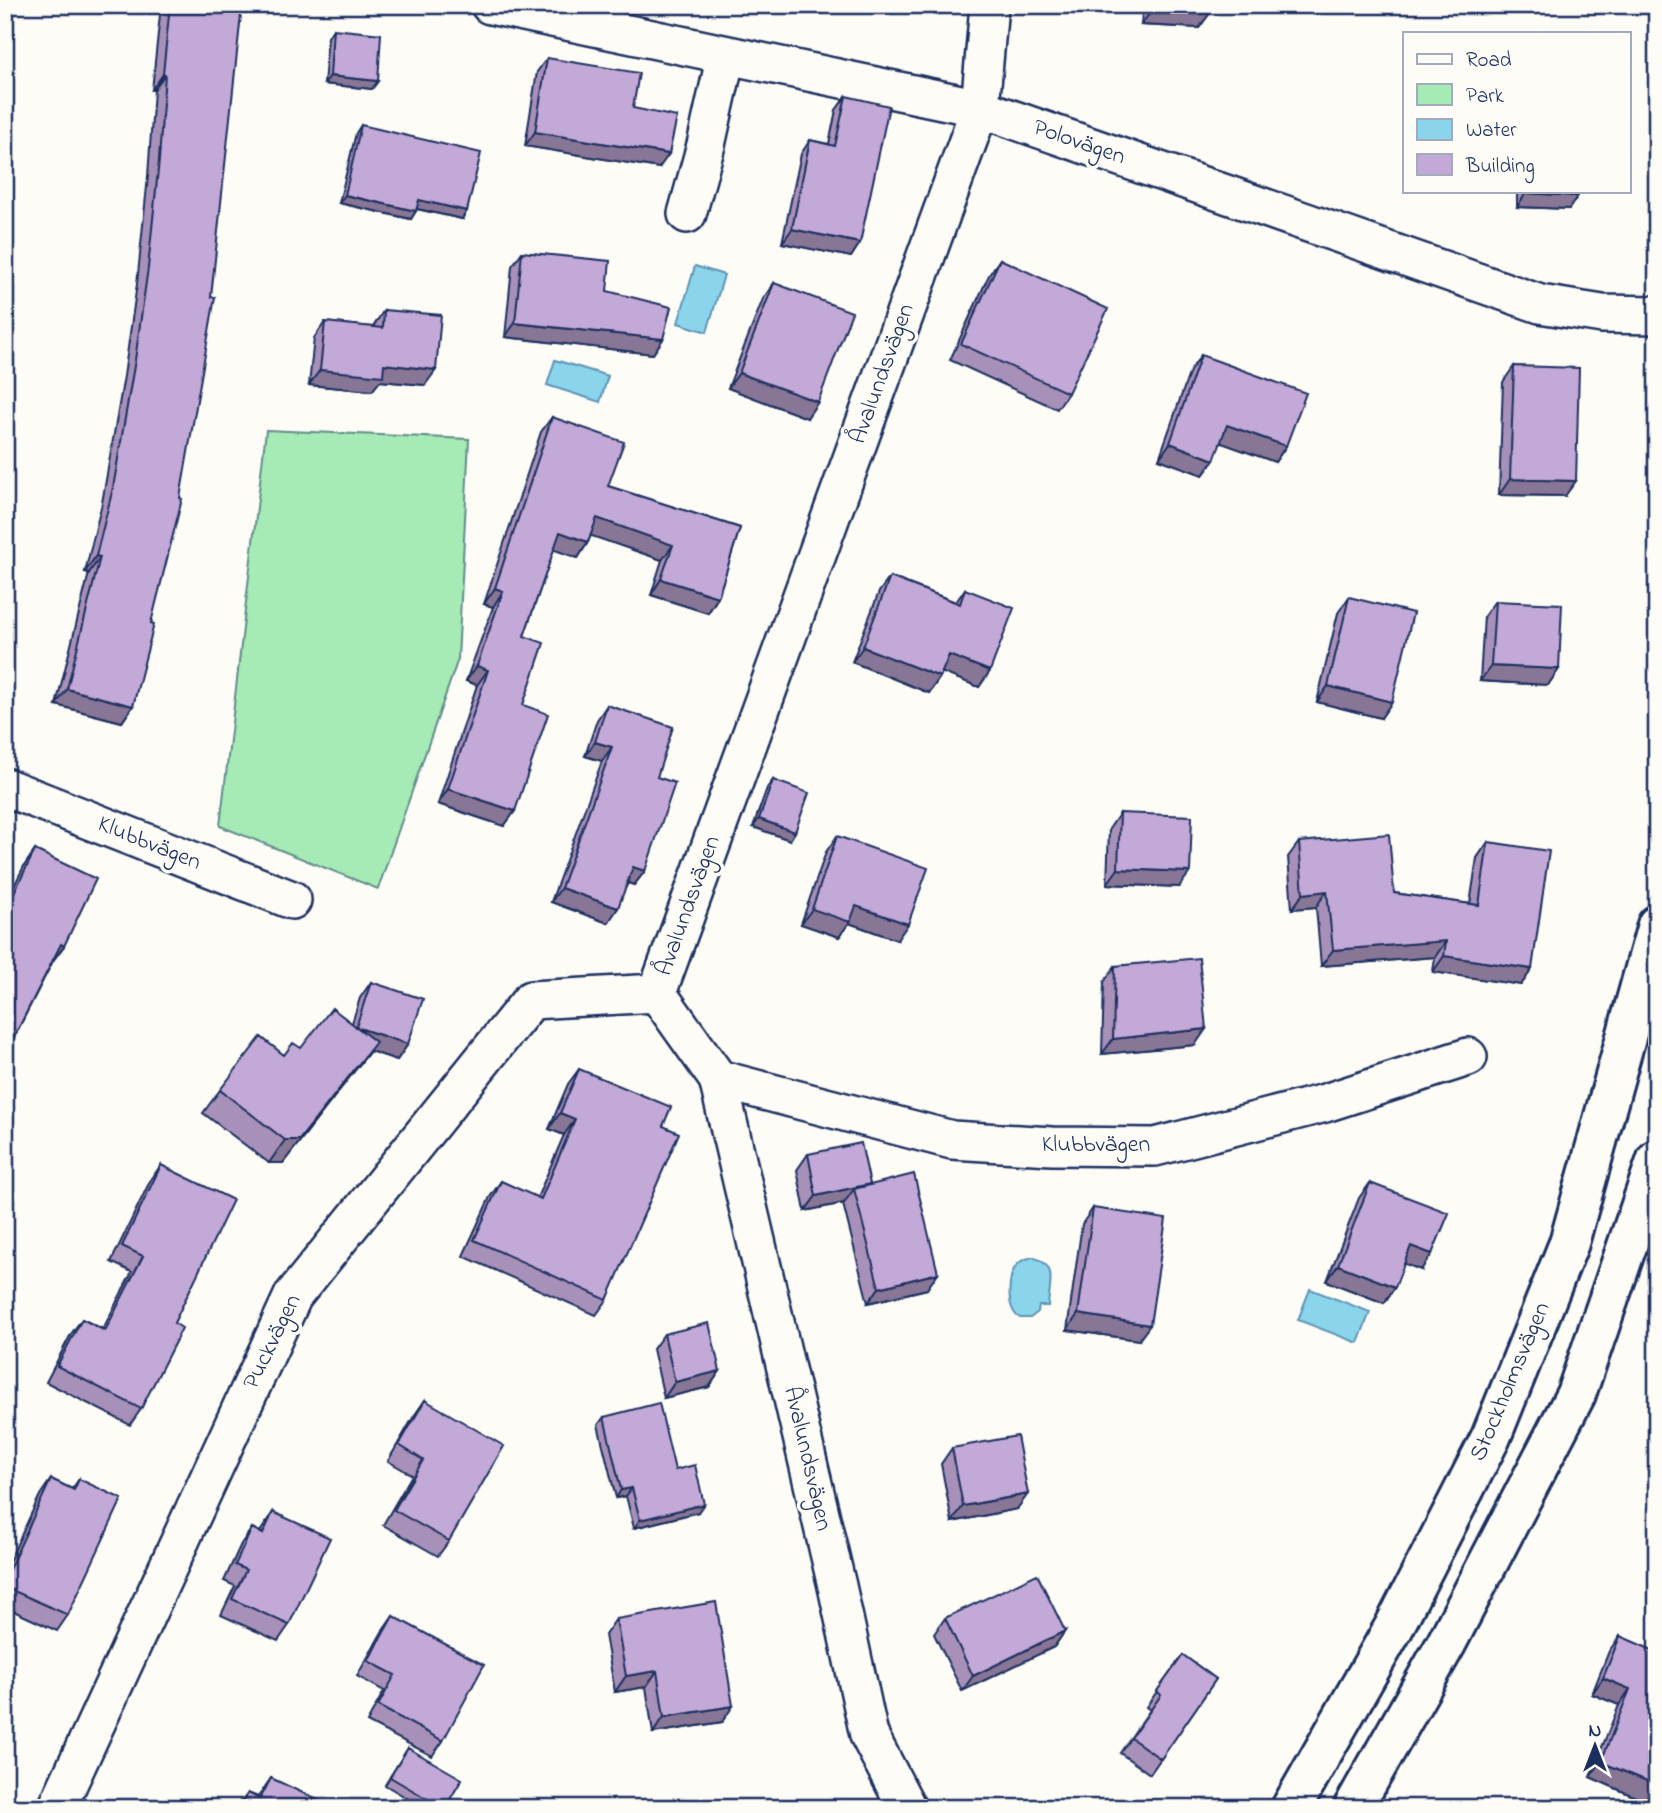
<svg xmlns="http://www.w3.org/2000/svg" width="1662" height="1813" font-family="'Indie Flower',sans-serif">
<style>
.green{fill:#a6eab6;stroke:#608c8a;stroke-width:2}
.water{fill:#8bd5ec;stroke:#5e93b3;stroke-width:2}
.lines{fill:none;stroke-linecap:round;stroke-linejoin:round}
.minor-casing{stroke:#1b2f5e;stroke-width:42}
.secondary-casing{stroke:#1b2f5e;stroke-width:44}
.minor{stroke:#fdfcf7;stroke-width:37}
.secondary{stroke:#fdfcf7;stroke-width:38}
.wall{fill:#a891b9;stroke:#1b2f5e;stroke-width:2}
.shaded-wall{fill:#887696;stroke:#1b2f5e;stroke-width:2}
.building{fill:#c3a9d7;stroke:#1b2f5e;stroke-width:2}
.labels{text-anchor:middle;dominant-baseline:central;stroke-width:7;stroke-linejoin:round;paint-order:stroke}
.street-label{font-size:24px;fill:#1b2f5e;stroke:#fdfcf7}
</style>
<rect width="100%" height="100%" fill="#fdfcf7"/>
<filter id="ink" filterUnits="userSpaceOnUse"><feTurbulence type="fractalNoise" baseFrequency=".0143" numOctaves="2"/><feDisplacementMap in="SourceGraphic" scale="14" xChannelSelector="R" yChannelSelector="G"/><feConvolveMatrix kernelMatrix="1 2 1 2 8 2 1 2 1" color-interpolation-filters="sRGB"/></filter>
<g filter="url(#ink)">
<!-- green -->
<path class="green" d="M266,430L469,439L458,659L378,889L220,826Z"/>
<!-- water -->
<path class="water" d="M695,266L724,275L707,332L678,323Z
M555,360L608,376L600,402L547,385Z
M1033,1257C1059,1266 1049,1285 1048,1306H1039L1038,1312L1030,1318H1020C1006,1310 1007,1277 1017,1265C1021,1259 1027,1259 1033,1257Z
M1310,1289L1370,1312L1358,1343L1298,1320Z"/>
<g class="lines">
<!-- minor casing -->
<g class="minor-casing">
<path id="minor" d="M490,5L980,108L1540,304L1602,314L1657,315
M687,214L706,145L726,55
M5,787L292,900
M718,1079L952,1140L1052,1146L1155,1147L1325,1103L1468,1057
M57,1808L293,1296L531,1000L657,993
M907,1808L869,1735L837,1586L718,1079L657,993L980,108L989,5"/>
</g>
<!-- secondary casing -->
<g class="secondary-casing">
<path id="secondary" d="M1291,1808L1394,1627L1491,1437L1569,1243L1657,925
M1353,1808L1446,1644L1576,1394L1657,1159"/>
</g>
<!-- minor -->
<use href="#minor" class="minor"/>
<!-- secondary -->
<use href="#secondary" class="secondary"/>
</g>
<!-- wall -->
<path class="wall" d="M161,5H242L151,623L133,706L122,722L56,705L89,573L85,572L102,503L124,376L137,284L148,176L154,90H152Z
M1067,5H1210V13L1199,28L1141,25L1142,12L1067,9Z
M333,29L378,81L372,89L324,84L328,37Z
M547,58L633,108L659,168L525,146L537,72Z
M846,96L860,243L851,257L782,243L801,154L810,140L829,144L836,110Z
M361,125L462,219L417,209L411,219L339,203L356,133Z
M1517,191H1578L1569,209L1517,207Z
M522,252L607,291L663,339L653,354L505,337L512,266Z
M1000,259L1068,393L1057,409L950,360L989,275Z
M774,283L807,418L728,388L763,299Z
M384,310L425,385L380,381L372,391L309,385L314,338L325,322L373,327Z
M1201,355L1286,446L1275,462L1221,442L1214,460L1203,475L1159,459L1190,371Z
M1514,366L1565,496L1499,495L1503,382Z
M552,417L608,486L740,528L718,597L708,613L651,595L662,560L591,535L588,542L578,558L554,549L524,636L523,705L515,811L504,826L438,804L477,685L466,681L493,607L484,604L541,432Z
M890,577L956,602L965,589L990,671L979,687L942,672L940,677L929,693L852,662L879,592Z
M1349,597L1381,718L1317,702L1338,613Z
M1495,601L1559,669L1548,685L1480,681L1484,616Z
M607,705L657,777L645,871L634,885L628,883L608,923L551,902L602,761L585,756L597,720Z
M773,780L790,840L753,827L767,788Z
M1120,813L1179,887L1107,884L1109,829Z
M837,836L897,940L849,923L839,937L801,924L826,852Z
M1299,842L1394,893L1470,904L1477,858L1488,842L1532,969L1521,985L1433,972L1435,957L1321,966L1316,907L1292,909L1288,857Z
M35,850L64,946L53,961L5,1055V904L24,866Z
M1115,966L1195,1045L1102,1054L1104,982Z
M371,982L408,1044L397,1060L370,1051L283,1163H269L203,1113L220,1090L284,1055L301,1048L352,1023L360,998Z
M579,1069L663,1126L607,1300L596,1315L463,1256L490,1197L501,1181L537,1198L564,1135L549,1129L568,1084Z
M808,1154L870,1184L927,1289L868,1303L843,1204L844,1203L805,1211L797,1170Z
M161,1165L174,1323L141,1409L130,1425L46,1382L71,1334L82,1319L103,1329L132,1272L111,1262L150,1181Z
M1370,1183L1421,1270L1404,1263L1395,1287L1384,1303L1327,1281L1359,1198Z
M1093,1208L1139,1340L1067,1330L1082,1224Z
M664,1334L720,1371L709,1387L664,1398L653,1349Z
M425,1400L449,1541L438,1556L383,1525L412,1475L388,1461L414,1416Z
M604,1417L675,1470L698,1512L634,1528L626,1496L616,1498L598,1425Z
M952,1448L1017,1509L952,1522L941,1464Z
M51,1479L72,1489L79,1479L68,1615L57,1631L5,1607V1570L40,1495Z
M273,1512L289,1625L278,1641L221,1615L235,1586L224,1581L241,1544L252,1528L260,1532Z
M393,1616L443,1741L432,1756L367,1722L384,1691L357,1676L382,1632Z
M945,1618L1065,1631L1054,1647L962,1691L934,1634Z
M616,1619L722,1722L653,1733L646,1687L615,1692L605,1635Z
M1620,1636L1647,1802L1590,1777L1619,1705L1592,1694L1609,1651Z
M1183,1655L1216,1679L1150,1774L1120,1753L1150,1710L1146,1707Z
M408,1748L445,1808H424L385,1785Z
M271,1778L319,1808H237L248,1793L258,1797Z"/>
<!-- shaded-wall -->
<path class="shaded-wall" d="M1069,5H1146L1142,12L1067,9Z
M1152,10L1210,13L1199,28L1141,25Z
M163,74H165L154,90H152Z
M330,76L378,81L372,89L324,84Z
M535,132L669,154L659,168L525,146Z
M1526,193L1578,196L1569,209L1517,207Z
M345,195L416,211L411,219L339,203Z
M419,200L467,211L462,219L413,208Z
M792,229L860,243L851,257L782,243Z
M515,323L663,339L653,354L505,337Z
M384,364L436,370L425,385L380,381L372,391L309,385L320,370Z
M739,373L818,402L807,418L728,388Z
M1227,425L1286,446L1275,462L1216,441Z
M1170,443L1214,460L1203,475L1159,459Z
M1510,479L1576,481L1565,496L1499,495Z
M597,518L673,545L662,560L586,534Z
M560,532L588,542L578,558L549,548Z
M96,556L100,557L89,573L85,572Z
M661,579L718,597L708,613L651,595Z
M495,588L503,591L493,607L484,604Z
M863,647L940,677L929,693L852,662Z
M949,655L990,671L979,687L938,671Z
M477,666L488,670L477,685L466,681Z
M1491,666L1559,669L1548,685L1480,681Z
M1328,686L1392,702L1381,718L1317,702Z
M67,689L133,706L122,722L56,705Z
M595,742L612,747L602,761L585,756Z
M448,789L515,811L504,826L438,804Z
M759,819L795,832L790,840L753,827Z
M633,867L645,871L634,885L623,881Z
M1118,869L1190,872L1179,887L1107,884Z
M561,888L618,908L608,923L551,902Z
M1327,891L1316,907L1292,909L1303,894Z
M856,906L908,924L897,940L849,923L839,937L801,924L812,909Z
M1446,941L1435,957L1321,966L1333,950Z
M1444,956L1532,969L1521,985L1433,972Z
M356,1027L408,1044L397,1060L370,1051L283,1163H269L285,1140Z
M1206,1029L1195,1045L1102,1054L1113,1039Z
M560,1113L575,1119L564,1135L549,1129Z
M870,1184L854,1189L844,1203L805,1211L816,1196Z
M1411,1246L1432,1254L1421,1270L1400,1262Z
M1338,1265L1395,1287L1384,1303L1327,1281Z
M938,1273L927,1289L868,1303L879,1288Z
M1078,1314L1150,1325L1139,1340L1067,1330Z
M720,1371L709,1387L664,1398L675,1382Z
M632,1488L626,1496L616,1498L621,1490Z
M1028,1494L1017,1509L952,1522L963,1506Z
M704,1504L698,1512L634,1528L640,1520Z
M1065,1631L1054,1647L962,1691L973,1676Z
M657,1671L646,1687L615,1692L626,1676Z
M1603,1678L1630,1689L1619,1705L1592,1694Z
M733,1706L722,1722L653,1733L664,1717Z
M1601,1762L1657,1785V1788L1647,1802L1590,1777Z"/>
<!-- building -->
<path class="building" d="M170,5H242L211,297H215L180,498L182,499L151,623L154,624L133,706L67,689L100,557L96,556L113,488L135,360L148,268L159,160L165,74H163Z
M1152,5H1210V13L1152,10Z
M333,29L381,34L378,81L330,76Z
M547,58L639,73L633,108L677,117L669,154L535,132Z
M846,96L889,106L860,243L792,229L810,140L835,146Z
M361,125L481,153L467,211L419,200L416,211L345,195Z
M1526,191H1578V196L1526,193Z
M522,252L610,261L607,291L671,307L663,339L515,323Z
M1000,259L1108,309L1068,393L961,344Z
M774,283L852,312L818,402L739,373Z
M384,310L441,315L436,370L384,364L383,376L320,370L325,322L383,328Z
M1201,355L1306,393L1286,446L1227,425L1214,460L1170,443Z
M1514,366L1579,368L1576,481L1510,479Z
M552,417L624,442L608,486L740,528L718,597L661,579L673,545L597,518L588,542L560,532L524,636L544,643L523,705L548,714L515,811L448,789L488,670L477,666L503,591L495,588Z
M890,577L960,604L965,589L1014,608L990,671L949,655L940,677L863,647Z
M1349,597L1413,613L1392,702L1328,686Z
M1495,601L1562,604L1559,669L1491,666Z
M607,705L673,727L657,777L675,783L645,871L633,867L618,908L561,888L612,747L595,742Z
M773,780L809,793L795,832L759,819Z
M1120,813L1192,816L1190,872L1118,869Z
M1389,834L1394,893L1479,905L1488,842L1549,851L1532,969L1444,956L1446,941L1333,950L1327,891L1303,894L1299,842Z
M837,836L928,868L908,924L856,906L850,922L812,909Z
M35,850L96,879L64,946L61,944L5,1055V911Z
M1199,958L1206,1029L1113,1039L1115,966Z
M371,982L423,999L408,1044L356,1027Z
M332,1008L376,1042L299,1140H285L220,1090L261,1037L284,1055L293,1043L301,1048Z
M579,1069L671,1107L663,1126L679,1133L607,1300L474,1240L501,1181L541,1199L575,1119L560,1113Z
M861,1143L870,1184L816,1196L808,1154Z
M161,1165L233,1200L174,1323L182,1328L141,1409L57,1366L82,1319L105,1331L143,1256L122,1246Z
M914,1174L938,1273L879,1288L854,1189Z
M1370,1183L1449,1213L1432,1254L1411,1246L1395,1287L1338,1265Z
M1093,1208L1166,1219L1150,1325L1078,1314Z
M709,1323L720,1371L675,1382L664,1334Z
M425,1400L504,1446L449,1541L394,1510L423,1460L399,1445Z
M659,1403L675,1470L695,1465L704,1504L640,1520L632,1488L621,1490L604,1417Z
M1017,1436L1028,1494L963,1506L952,1448Z
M51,1479L74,1490L79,1479L122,1499L68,1615L5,1587V1578Z
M273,1512L330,1538L289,1625L232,1599L246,1570L235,1565L252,1528L263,1534Z
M1037,1574L1065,1631L973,1676L945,1618Z
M716,1602L733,1706L664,1717L657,1671L626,1676L616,1619Z
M393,1616L484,1665L443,1741L378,1706L395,1675L368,1661Z
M1620,1636L1657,1652V1785L1601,1762L1630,1689L1603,1678Z
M1183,1655L1216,1679L1161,1759L1131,1738L1161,1695L1157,1691Z
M408,1748L462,1779L445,1808H443L390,1777Z
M271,1778L322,1802L319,1808H241L248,1793L260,1799Z"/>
</g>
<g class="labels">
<!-- street labels -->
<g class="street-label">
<text transform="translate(1079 143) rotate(19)">Polovägen</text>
<text transform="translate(883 374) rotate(-70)">Åvalundsvägen</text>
<text transform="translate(149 844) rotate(22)">Klubbvägen</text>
<text transform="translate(689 906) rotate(-70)">Åvalundsvägen</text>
<text x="1096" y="1145">Klubbvägen</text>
<text transform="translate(273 1342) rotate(-64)">Puckvägen</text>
<text transform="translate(1511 1382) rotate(-67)">Stockholmsvägen</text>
<text transform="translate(807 1459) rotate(77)">Åvalundsvägen</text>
</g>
</g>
<!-- margin -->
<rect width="1662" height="1813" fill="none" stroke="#fdfcf7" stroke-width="28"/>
<rect x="14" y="14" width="1634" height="1785" fill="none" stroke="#1b2f5e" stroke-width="2.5" filter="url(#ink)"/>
<!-- legend -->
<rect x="1403" y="32" width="228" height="161" fill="#fdfcf7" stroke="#a3aaba" stroke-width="2"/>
<rect x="1417" y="54" width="35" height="10" fill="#fdfcf7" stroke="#a3aaba" stroke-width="2"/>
<text x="1466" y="66" font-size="21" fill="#1b2f5e">Road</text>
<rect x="1417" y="84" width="35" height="21" fill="#a6eab6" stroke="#a3aaba" stroke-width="2"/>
<text x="1466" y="102" font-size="21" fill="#1b2f5e">Park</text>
<rect x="1417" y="119" width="35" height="21" fill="#8bd5ec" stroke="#a3aaba" stroke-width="2"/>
<text x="1466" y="136" font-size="21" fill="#1b2f5e">Water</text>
<rect x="1417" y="154" width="35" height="21" fill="#c3a9d7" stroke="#a3aaba" stroke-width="2"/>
<text x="1466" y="172" font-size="21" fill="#1b2f5e">Building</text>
<!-- north arrow -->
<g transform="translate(1595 1746)" stroke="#fdfcf7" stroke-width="5" paint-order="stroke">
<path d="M0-5L12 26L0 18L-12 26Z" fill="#1b2f5e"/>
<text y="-10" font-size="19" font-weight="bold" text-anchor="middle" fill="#1b2f5e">N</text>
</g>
</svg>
